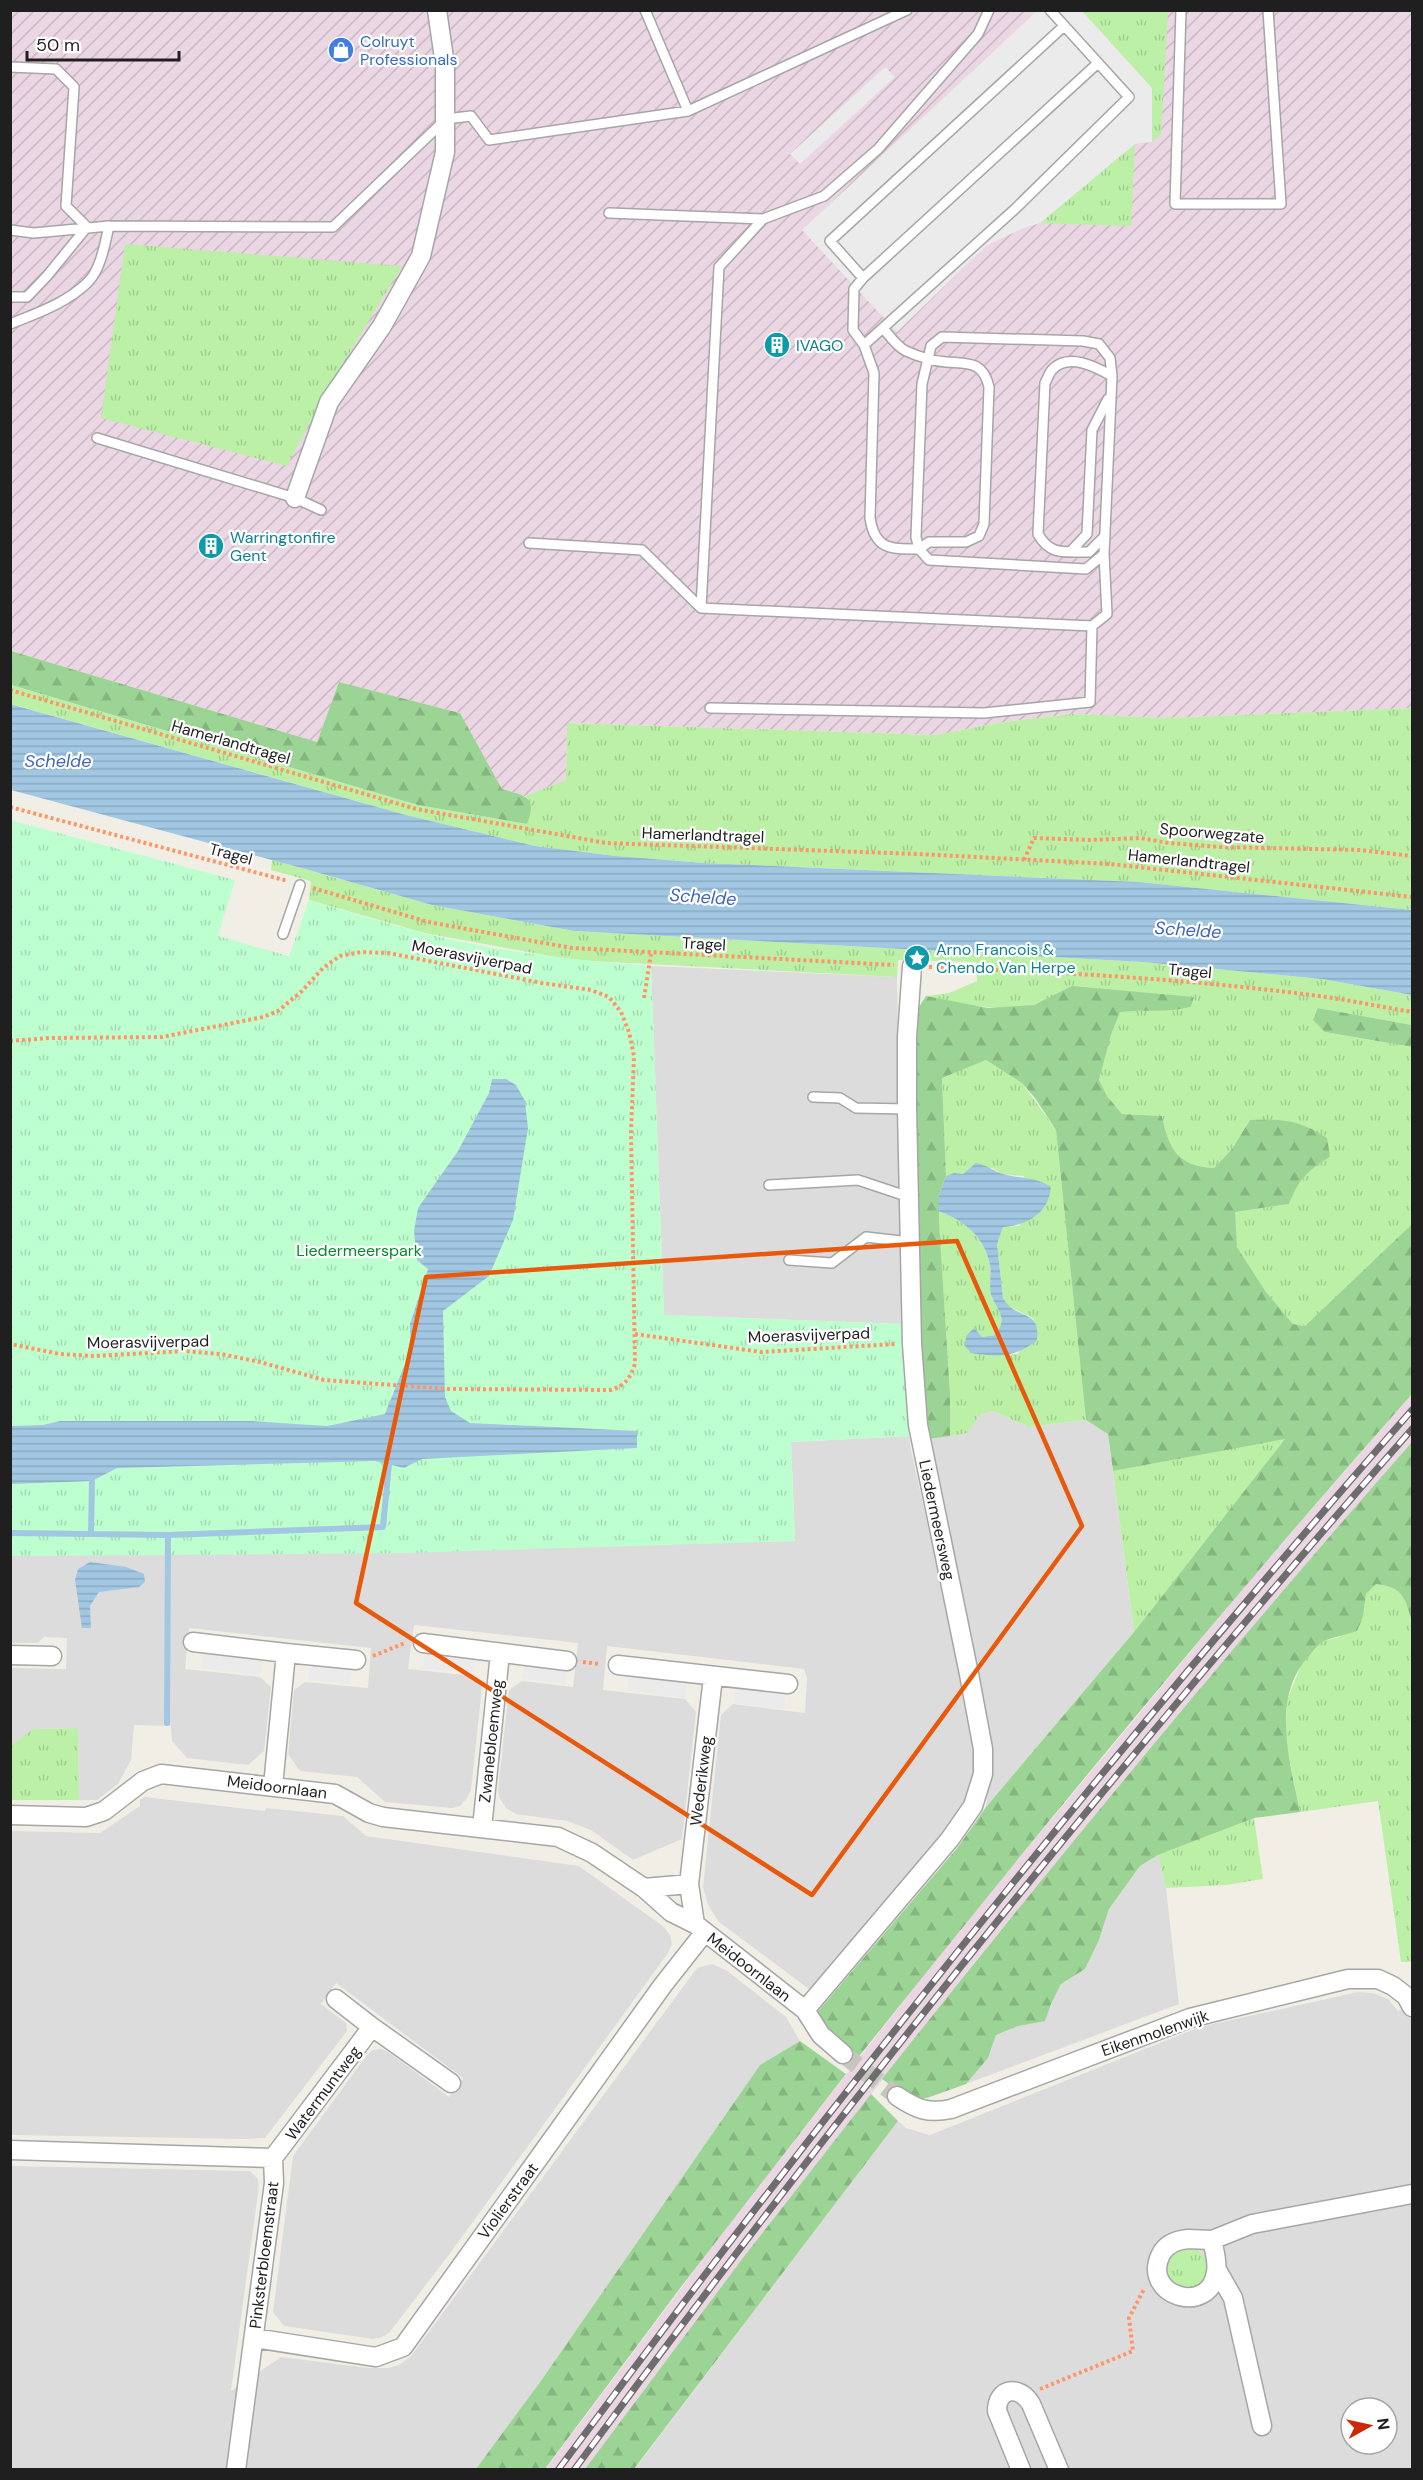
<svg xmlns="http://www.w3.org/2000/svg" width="1423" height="2480" font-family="'DM Sans',sans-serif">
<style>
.residential{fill:#dddcdc;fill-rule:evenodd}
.industrial{fill:url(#industrial-furrows)}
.railway{fill:#ebd6e3}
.grass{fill:url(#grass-tufts)}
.forest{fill:url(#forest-firs)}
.park{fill:url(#park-tufts)}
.parking{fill:#ebebeb}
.water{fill:url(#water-rules)}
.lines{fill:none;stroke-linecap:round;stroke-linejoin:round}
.stream{stroke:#a1c7e3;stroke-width:6}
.minor-tunnel{stroke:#c7c5bd;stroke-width:18;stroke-dasharray:18 9;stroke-linecap:butt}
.service-casing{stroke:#a6a6a6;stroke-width:12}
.minor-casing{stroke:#a6a6a6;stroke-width:21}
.path{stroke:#ff9567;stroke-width:4;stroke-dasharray:3 3;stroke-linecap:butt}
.service{stroke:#fff;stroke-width:9}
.minor{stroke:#fff;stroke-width:18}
.rail-casing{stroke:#6d6d6d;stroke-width:7}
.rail{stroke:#fff;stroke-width:4.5;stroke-dasharray:14;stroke-linecap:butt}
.marked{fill:none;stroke:#e8590c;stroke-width:4.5;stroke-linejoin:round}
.labels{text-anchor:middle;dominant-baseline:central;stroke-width:4.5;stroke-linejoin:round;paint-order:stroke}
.shop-label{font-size:16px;fill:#366cbe;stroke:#fff;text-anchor:start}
.culture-label{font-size:16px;fill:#0d838f;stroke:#fff;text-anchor:start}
.street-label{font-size:16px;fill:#1f1f1f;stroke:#fff}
.park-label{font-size:16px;fill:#018a27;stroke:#fff}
.water-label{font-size:18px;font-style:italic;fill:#4266b9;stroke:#fff}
</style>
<defs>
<pattern id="industrial-furrows" width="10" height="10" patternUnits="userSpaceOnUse" patternTransform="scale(1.5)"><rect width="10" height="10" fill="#ebd6e3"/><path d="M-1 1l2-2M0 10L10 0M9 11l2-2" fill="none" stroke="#c9b7c2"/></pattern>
<pattern id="grass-tufts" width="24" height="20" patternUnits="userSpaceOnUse" patternTransform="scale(1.5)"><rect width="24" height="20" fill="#bcf0a6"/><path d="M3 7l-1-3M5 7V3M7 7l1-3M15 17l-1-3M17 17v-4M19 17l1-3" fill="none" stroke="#a1cd8e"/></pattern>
<pattern id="forest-firs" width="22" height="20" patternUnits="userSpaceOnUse" patternTransform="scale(1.5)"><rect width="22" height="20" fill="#9cd495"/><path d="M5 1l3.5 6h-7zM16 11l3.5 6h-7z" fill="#86b680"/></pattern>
<pattern id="park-tufts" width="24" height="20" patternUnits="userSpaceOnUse" patternTransform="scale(1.5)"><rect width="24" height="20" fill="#beffd0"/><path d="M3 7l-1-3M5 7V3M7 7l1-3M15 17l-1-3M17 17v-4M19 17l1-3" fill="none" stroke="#a3dab2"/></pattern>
<pattern id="water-rules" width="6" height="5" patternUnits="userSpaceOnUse" patternTransform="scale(1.5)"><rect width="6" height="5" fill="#a1c7e3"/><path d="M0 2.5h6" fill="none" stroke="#8aaac2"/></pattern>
</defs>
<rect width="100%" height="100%" fill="#f1efe5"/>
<!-- residential -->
<path class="residential" d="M651,966L897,977L903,1324L664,1315Z
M993,1411L1028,1427L1086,1420L1108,1434L1134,1632L986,1807L991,1771L928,1439L967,1433L979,1415Z
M909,1436L911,1450L977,1747L979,1765L965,1803L934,1845L860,1934L809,1989L719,1922L708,1905L703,1887L721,1715L733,1704L805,1713L807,1678L804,1669L607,1646L603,1690L685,1699L696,1712L682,1839L633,1860L591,1830L567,1821L516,1814L506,1808L499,1797L498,1790L509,1690L522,1681L573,1687L578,1643L414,1625L408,1669L473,1676L482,1687L471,1790L467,1798L460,1806L452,1808L385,1802L357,1777L300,1771L288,1754L294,1690L305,1682L368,1688L371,1648L189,1628L185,1669L260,1677L271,1687L264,1751L248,1765L187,1758L172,1741L171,1726L134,1725L131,1760L118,1784L97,1800H79L78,1728L35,1729L11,1745L10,1668L66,1669L67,1638L44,1637L38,1643H11V1556L795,1541L791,1442Z
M145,1797L265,1811L266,1808L343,1816L366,1836L579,1866L664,1927L670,1935L672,1944L668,1953L451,2252L389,2333L382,2337L373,2339L284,2326L273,2312L293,2156L367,2055L373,2050L382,2049L391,2054L449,2097L463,2078L336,1983L321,2004L346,2023L347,2031L265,2138L245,2139L11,2135L10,1831L100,1833L140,1806V1800Z
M1158,1855L1166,1888L1179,2004L966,2084L988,2058L996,2035L1018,2026L1045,2020L1051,2004L1061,1984L1085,1969L1099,1940L1109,1909L1140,1866Z
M712,1964L726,1970L786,2017L800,2041L760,2065L543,2378L476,2469L11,2470V2166L250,2171L258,2179L259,2186L231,2391L281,2357L369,2368H388L399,2365L411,2356L697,1968Z
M1358,1992L1373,1993L1388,1999L1398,2011L1412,2004V2469L634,2470L898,2121L906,2128L930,2135L1200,2027ZM1351,2408H1387V2444H1351Z"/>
<!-- industrial -->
<path class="industrial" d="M10,11H1412V708L1166,718L1072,714L1003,722L936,735L567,723L566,780L525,796L502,789L460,713L339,682L317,742L11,651Z"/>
<!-- railway -->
<path class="railway" d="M1412,1394V1442L1227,1657L982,1953L785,2204L585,2469L545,2470L721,2235L957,1933L1252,1578Z"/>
<!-- grass -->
<path class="grass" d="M1082,11H1168L1161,134L1152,142V88Z
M1135,144L1131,226L1040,223Z
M125,244L402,266L328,388L287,466L101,418Z
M10,685L418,805L527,824L529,800L525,796L566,780L567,723L936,735L1003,722L1072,714L1166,718L1412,708V910L1139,882L704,863L616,856L535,846L406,815L11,704Z
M272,860L432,905L574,931L1143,962L1322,979L1412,995V1025L1318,1008L1325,1032L1412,1047V1224L1305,1326L1293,1324L1266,1292L1237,1247L1234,1212L1289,1204C1298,1179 1307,1170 1330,1157L1250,1120L1232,1149L1214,1168C1177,1166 1169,1150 1162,1116L1122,1114L1107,1096L1099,1080L1111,1035L1120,1011C1144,1009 1167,1012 1191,1007L1194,997L1048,1000C1009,1016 965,1004 926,996L949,993L977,981L976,962L898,960L897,977L571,960L425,933L309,900L311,881L271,870Z
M986,1060L1022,1083L1056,1130L1086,1420L1028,1427L993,1411L979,1415L968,1433L950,1436V1394L938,1211C964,1220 985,1237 990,1265C992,1275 989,1288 992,1297C999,1314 1008,1317 995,1335L982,1337L987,1355L1018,1354L1034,1319L1007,1305L1003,1298L997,1244L1003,1227L1020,1226L1024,1176L1001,1174L993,1168L969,1170L963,1174L954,1173L946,1176L942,1077Z
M1286,1438L1134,1632L1113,1471Z
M1376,1584C1404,1587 1405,1599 1412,1622V1962H1401L1378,1801L1300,1812L1285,1737L1287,1701L1301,1665L1322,1641L1338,1638L1363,1617L1366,1594Z
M78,1728L79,1800H11V1745L34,1729Z
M1254,1818L1263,1879L1226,1885L1166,1888L1158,1855Z
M1165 2268a21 21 0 1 1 42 0a21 21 0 1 1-42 0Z"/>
<!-- forest -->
<path class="forest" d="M11,651L317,742L339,682L460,713L502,789C525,796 538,796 527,824L418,805L11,685Z
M1072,986L1194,997L1191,1007C1166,1013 1146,1009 1120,1012L1111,1035L1099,1080L1107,1096L1122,1114L1162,1116C1169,1149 1177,1166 1214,1168L1232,1149L1250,1120C1282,1119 1300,1120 1327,1138L1330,1157C1307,1171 1299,1179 1289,1204L1235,1212L1237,1247L1266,1292L1293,1324L1305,1326L1412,1224V1394C1221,1610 1037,1833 857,2059L825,2031L814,2016L958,1847L986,1807L1134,1632L1285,1439L1113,1471L1108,1434L1086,1420L1056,1130L1035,1098L1022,1083L986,1060L942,1078L946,1176L939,1195V1222L950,1394V1436L928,1439L918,1350L915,1040L917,1010L926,996L988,1008L1034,1005Z
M1318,1008L1412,1025V1047L1325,1032L1313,1020Z
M1412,1442V1622C1405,1599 1404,1587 1376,1584L1366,1594L1363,1617L1357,1631C1349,1634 1326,1639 1322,1642C1317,1645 1313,1652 1309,1656C1270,1698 1290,1761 1300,1812L1254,1818L1158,1855L1140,1866L1109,1909L1099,1940L1085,1969L1061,1984L1051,2004L1045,2021L1018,2026L996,2035L988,2058L966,2084L927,2098H909L882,2079C1054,1862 1230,1649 1412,1442Z
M800,2041L846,2074L681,2287L545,2469H476L543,2378L760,2065Z
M871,2094L898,2121L634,2469H585L746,2254Z"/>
<!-- park -->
<path class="park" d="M10,820L235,880L218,936L289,956L309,900C347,911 385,923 424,933C498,952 574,960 651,966L664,1315L903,1324L909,1436L791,1442L795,1541L405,1553L11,1556Z"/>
<!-- parking -->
<path class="parking" d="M1037,11H1082L1152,88V142L1135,144L1040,223L1021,229L986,246L897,332L802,230Z
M885,67L895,77L800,164L790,154Z
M204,1651L262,1658L260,1675L202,1668Z
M425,1652L475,1657L473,1674L423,1668Z
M310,1663L353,1668L350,1684L308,1680Z
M525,1663L567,1668L565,1684L523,1679Z
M629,1675L687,1682L685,1698L627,1691Z
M735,1687L786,1693L784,1709L734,1703Z"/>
<!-- water -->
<path class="water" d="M10,704L406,815L535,846L616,856L704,863L1139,882L1412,910V995L1322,979L1143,962L574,931L432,905L305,869L11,790Z
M492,1079H506L516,1085L525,1101L528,1128L513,1220L489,1276L443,1311L445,1397L451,1411L470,1423L637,1431V1448L422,1459L404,1468L375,1461L117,1468L92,1481L11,1484V1426L43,1425L60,1421H251L327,1426L385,1414L411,1349L410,1324L428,1269L417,1260L414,1231L418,1208L458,1151L489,1093Z
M976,1163C988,1165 996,1173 1003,1174C1020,1179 1035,1176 1051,1187C1048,1214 1028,1225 1003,1227L997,1244L1003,1298C1016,1321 1041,1308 1037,1340C1015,1358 998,1357 971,1353L965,1346L966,1336L974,1328L982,1337L995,1335C1008,1317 999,1314 992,1297C988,1288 992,1275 990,1265C985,1237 964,1220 938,1211L939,1195L946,1176L954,1173L963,1174Z
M90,1562L126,1567L144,1574L145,1582L139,1587L99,1592L90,1606L91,1628H82L75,1580L78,1569Z"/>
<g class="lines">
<!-- stream -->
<path class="stream" d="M10,1533L168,1535L383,1527L389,1464
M91,1533L92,1481
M167,1723L168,1535"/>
<!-- minor-tunnel -->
<path class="minor-tunnel" d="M843,2054L897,2096"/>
<!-- service casing -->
<g class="service-casing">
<path id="service" d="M645,10L688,111
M1181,10L1175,204H1281L1268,10
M1064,26L830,241L863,278L1098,63
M10,67L56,69L74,87L66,206L87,227
M609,213L763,219L824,196L878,149L978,34L989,10
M10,230L34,233L109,226L333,227L446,119L471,116L489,140L688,111L907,10
M863,278L854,289L853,330L864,345
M10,297H27L47,276L87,227
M10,324C37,313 67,303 88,282C101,269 105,243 109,226
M883,328C889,335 897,347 906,351C917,356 934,361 946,362C969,364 983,361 989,387L984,524L979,536L966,542H929L919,549C891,549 875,550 870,518L874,373L864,345L1015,209L1129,97L1050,10
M97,438L295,498L321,510
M1105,536L1089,552C1066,551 1051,557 1038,534L1045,383C1047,380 1049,373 1052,370C1068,352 1096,367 1112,376
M529,543L642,550L701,608L719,267L763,219
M1071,551L1087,534L1092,430L1108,399
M701,608L1092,626L1107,614L1104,554L1112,376L1110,358L1099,344L1083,341L942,337L931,346L922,384L916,537L919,549L929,560L1086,569L1104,554
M710,708L984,713L1090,702L1092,626
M283,934L300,885
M813,1097L840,1098L856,1108L907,1109
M769,1185L858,1180L909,1197
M789,1260L832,1263L866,1237L910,1242"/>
</g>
<!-- minor casing -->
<g class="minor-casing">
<path id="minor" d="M295,498L329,402L382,326L421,256L445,152V65L437,10
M193,1642L286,1653L273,1786
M423,1643L567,1661
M286,1653L356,1660
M10,1655L52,1656
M618,1665L788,1684
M10,1815L86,1817L104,1811L143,1781L161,1774L335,1794L369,1813L383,1817L558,1837L592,1853L644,1888L689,1884L695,1924L805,2010L821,2035L843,2054
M482,1828L500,1653
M689,1884L713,1677
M644,1888L671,1912L695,1924
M336,1999L372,2027
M805,2010L950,1839L973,1806L983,1774V1749L969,1674L918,1425L912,1344L907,1109V1037L912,966
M897,2096C916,2109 928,2114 951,2109L1190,2018L1348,1979H1378L1393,1986L1406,1996L1412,2007
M10,2150L273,2158
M273,2158L372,2027L451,2083
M1188,2239L1212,2240C1214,2250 1218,2261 1216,2272C1210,2317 1140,2296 1161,2254C1167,2243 1177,2240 1188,2239Z
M1212,2240L1252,2224L1412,2194
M1217,2270L1233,2298L1262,2426
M254,2338L376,2357L403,2347L663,1985L704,1933
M236,2470L274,2183L273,2158
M1021,2470L997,2411C997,2387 1020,2385 1031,2404L1059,2470"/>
</g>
<!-- path -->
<path class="path" d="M10,690L416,809L606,843L918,854L1110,864L1412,897
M10,807L288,881
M1024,860L1034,838L1090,840L1140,838L1169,843L1221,847L1360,850L1412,856
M313,888L428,922L572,948L894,965
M929,967C1059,972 1190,979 1319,996C1350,1000 1381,1007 1412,1012
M644,998L651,954
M10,1041L50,1038L162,1037L263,1017L278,1011L302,991L323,968L340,956L361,952L388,953L542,983L591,990L609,997L621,1012L629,1032L634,1056L631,1133L635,1364C630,1378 626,1385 611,1390L448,1389L324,1380L260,1362L221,1354L184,1351L94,1356L60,1354L10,1344
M635,1334L761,1352L896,1344
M373,1656L405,1643
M583,1662L600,1664
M1040,2389L1133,2351L1129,2318L1144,2289"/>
<!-- service -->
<use href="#service" class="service"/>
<!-- minor -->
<use href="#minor" class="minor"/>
<!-- rail casing -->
<g class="rail-casing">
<path id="rail" d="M558,2470C829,2105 1112,1751 1412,1410
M574,2470C838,2111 1118,1764 1412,1429"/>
</g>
<!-- rail -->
<use href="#rail" class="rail"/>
</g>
<!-- marked area -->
<path class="marked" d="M957,1241L1082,1526L812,1895L356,1603L426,1277Z"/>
<!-- icons -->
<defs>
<g id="shop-disc" transform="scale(1.35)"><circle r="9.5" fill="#3f7fe0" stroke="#fff"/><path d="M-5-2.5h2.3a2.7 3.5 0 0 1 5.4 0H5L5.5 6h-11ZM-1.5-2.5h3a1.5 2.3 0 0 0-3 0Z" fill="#fff"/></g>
<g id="building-disc" transform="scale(1.35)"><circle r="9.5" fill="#0f9aa8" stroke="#fff"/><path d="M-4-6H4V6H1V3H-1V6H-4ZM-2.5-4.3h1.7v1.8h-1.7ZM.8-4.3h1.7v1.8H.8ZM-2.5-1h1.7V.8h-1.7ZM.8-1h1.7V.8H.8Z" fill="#fff"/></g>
<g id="sight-disc" transform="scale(1.35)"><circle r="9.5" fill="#0f9aa8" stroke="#fff"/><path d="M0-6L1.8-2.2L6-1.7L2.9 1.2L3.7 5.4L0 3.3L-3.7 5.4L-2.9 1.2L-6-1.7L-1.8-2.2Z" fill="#fff"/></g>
</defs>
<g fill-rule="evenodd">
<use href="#shop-disc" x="341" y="50"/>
<use href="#building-disc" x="777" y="345"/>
<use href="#building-disc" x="211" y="546"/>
<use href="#sight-disc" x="917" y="958"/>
</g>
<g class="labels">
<!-- shop labels -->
<g class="shop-label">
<text x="360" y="41">Colruyt<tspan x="360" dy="18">Professionals</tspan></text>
</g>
<!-- culture labels -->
<g class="culture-label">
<text x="796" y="345">IVAGO</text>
<text x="230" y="537">Warringtonfire<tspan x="230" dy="18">Gent</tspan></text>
<text x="936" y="949">Arno Francois &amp;<tspan x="936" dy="18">Chendo Van Herpe</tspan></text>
</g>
<!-- street labels -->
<g class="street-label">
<text transform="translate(231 742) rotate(16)">Hamerlandtragel</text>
<text transform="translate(1212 833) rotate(5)">Spoorwegzate</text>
<text transform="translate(703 835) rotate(2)">Hamerlandtragel</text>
<text transform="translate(231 854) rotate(15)">Tragel</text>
<text transform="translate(1189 861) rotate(6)">Hamerlandtragel</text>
<text transform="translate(704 944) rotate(3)">Tragel</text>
<text transform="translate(472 957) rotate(11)">Moerasvijverpad</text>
<text transform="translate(1190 971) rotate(5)">Tragel</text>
<text transform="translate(809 1335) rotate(-2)">Moerasvijverpad</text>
<text transform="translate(148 1342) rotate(-1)">Moerasvijverpad</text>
<text transform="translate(937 1520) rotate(78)">Liedermeersweg</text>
<text transform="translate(491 1741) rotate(-84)">Zwanebloemweg</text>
<text transform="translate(701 1781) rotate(-83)">Wederikweg</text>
<text transform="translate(277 1787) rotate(7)">Meidoornlaan</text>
<text transform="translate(749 1967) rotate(38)">Meidoornlaan</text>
<text transform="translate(1155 2033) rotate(-19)">Eikenmolenwijk</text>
<text transform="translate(323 2093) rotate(-53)">Watermuntweg</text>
<text transform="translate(508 2201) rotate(-54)">Violierstraat</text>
<text transform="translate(264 2255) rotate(-83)">Pinksterbloemstraat</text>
</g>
<!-- park labels -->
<g class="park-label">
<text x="359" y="1250">Liedermeerspark</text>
</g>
<!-- water labels -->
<g class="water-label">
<text x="58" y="761">Schelde</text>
<text transform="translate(703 897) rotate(4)">Schelde</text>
<text transform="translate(1188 930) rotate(4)">Schelde</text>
</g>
</g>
<!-- border -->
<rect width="1423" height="2480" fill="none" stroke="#1f1f1f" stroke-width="24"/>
<!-- north arrow -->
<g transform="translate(1369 2426) rotate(82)"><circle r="28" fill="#ffffff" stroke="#a5a5a5" stroke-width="1.5"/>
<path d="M0-4.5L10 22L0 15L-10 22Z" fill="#ce2800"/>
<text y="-9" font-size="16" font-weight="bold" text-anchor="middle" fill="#1f1f1f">N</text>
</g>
<!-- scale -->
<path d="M27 51v9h152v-9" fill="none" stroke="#1f1f1f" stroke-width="3"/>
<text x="36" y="51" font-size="18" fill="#1f1f1f" stroke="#ffffff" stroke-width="4.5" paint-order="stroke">50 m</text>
</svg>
